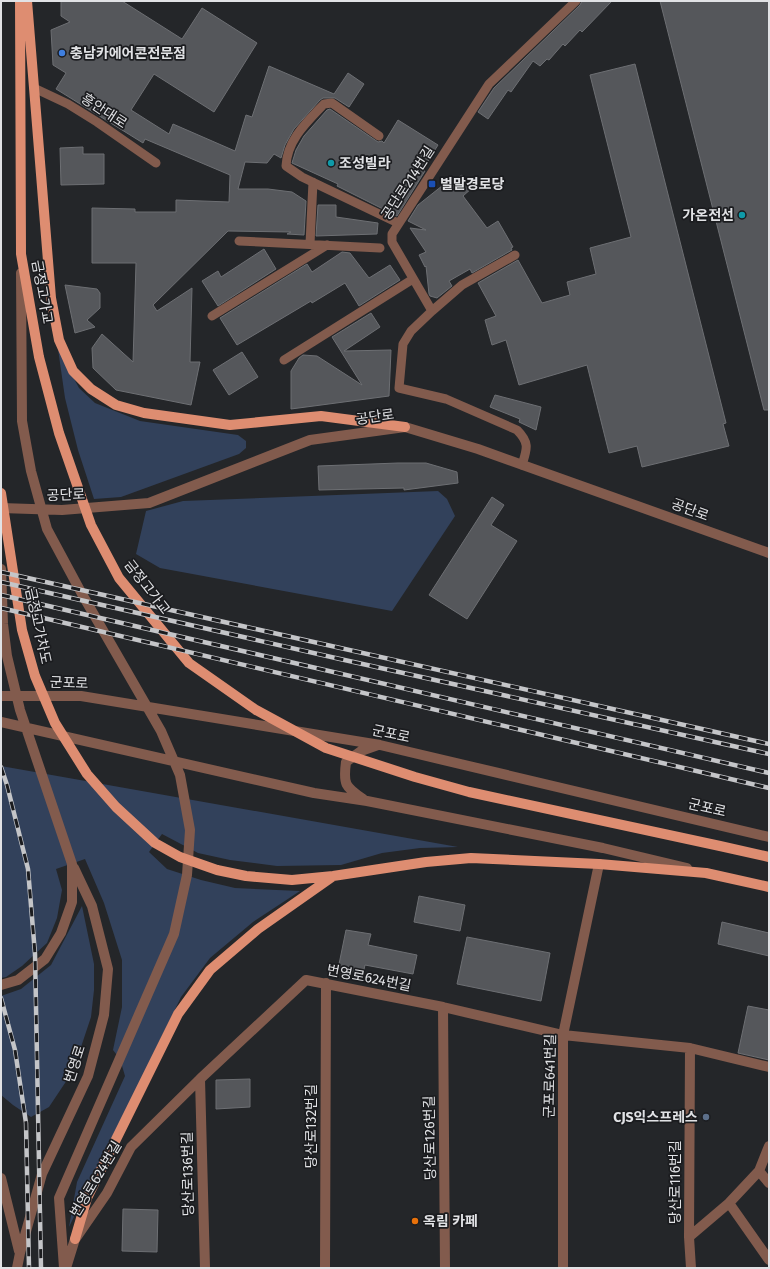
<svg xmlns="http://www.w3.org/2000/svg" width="770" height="1269" font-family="'Fira Sans','Noto Sans KR',sans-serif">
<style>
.green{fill:#32415b}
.building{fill:#55575b;stroke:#6d6f73}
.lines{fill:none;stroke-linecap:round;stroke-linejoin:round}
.service{stroke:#825b4d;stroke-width:9}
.minor{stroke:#825b4d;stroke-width:10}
.tertiary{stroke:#825b4d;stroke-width:10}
.primary{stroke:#de8d71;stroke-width:10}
.rail-casing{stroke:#c4c5c8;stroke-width:4.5}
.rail{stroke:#1b1c1f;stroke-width:3;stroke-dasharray:9;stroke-linecap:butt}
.shop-dot{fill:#3f7fe0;stroke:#1b1c1f;stroke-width:1.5}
.culture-dot{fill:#0f9aa8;stroke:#1b1c1f;stroke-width:1.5}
.transit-dot{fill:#1a4fb4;stroke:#1b1c1f;stroke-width:1.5}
.service-dot{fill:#5c6f8a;stroke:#1b1c1f;stroke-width:1.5}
.food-dot{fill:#e8710a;stroke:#1b1c1f;stroke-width:1.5}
.labels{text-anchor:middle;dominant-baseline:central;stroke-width:3.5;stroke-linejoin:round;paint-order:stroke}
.poi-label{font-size:14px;font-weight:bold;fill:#e1e2e5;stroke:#1b1c1f;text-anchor:start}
.street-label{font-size:14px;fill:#e1e2e5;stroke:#1b1c1f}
</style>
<rect width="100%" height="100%" fill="#242629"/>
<!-- green -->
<path class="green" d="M58,349L79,388L95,403L140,421L238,435L246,441V448L239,454L121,497L94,499L78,450L65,398Z
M438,491L447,499L455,516L392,611L160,568L136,554L146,511L183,501Z
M1,766L458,847L420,848L382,853L341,865L277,866L230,860L198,853L162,834L149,852L167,869L201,880L235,888L300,891L253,922L210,958L181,997L69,1227L77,1182L125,1076L120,1059L113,1050L122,1007V960L104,903L85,859L56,869L62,890L57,918L47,943L22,966L6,977L1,978Z
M82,906L94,964V990L91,1017L73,1071L49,1107L31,1117L13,1105L1,1095V996L21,989L51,965Z"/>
<!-- building -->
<path class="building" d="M61,1H122L182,39L202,8L257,43L214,112L154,74L131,110L169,134L173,124L235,151L246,115L252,117L269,66L334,94L348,73L364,84L349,107L335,98H323L320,100L294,129L285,145L281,158L274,154L267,163L245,162L238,189H268L292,192L306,201L304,235L287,234L291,232L228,231L153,305L157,311L192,288L190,362H200L191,405L116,390L93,368L92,348L102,334L133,362L136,263H92V208L135,209V212H176V200L229,202L230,175L145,139L143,143L56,89L66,73L53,65L51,30L70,22L61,16Z
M582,1H612L582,32L580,30L565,46L563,44L549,60L547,59L540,66L533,61L511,92L508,90L488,119L478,112L494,88L580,5Z
M660,1H769V410H764Z
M635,64L726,423L723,424L729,446L642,467L637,446L609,453L587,365L519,385L506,340L492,345L485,320L496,316L478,283L518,260L542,303L570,295L567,282L596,274L590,248L631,237L590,75Z
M330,109L378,142L382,141L384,143L398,120L438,145L423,169L425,171L397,216L337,186L338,184L292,163L296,150L304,136L327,110Z
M83,147V154H104V184L61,185L60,148Z
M462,175L472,188L463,196L487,228L498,221L513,247L511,248L512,250L472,273L470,269L449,281L452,286L437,298L430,296L429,294L426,266L425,267L419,255L426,252L410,228L426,230L408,221L418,205L452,178L454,181Z
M318,205H336V217L378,223L377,234L316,236Z
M264,249L276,269L218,306L202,281L218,271L221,277Z
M342,252L350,253L369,278L390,265L400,280L359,306L345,283L312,303L311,301L237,345L220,318L307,264L312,272Z
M65,285L97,289L100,293V308L87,320L95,327L75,333Z
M371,313L380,327L344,351L391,350L389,396L291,409V371L299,358L303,355L317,356L362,385L332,337Z
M242,352L258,377L229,395L213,370Z
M495,395L541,407L536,430L519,422L520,419L490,407Z
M398,463H426L457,472L458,483L404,490V488L319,490L318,466Z
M492,497L504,505L491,525L517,541L467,619L429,595Z
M419,896L465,905L460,931L414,922Z
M722,922L769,933V956L718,944Z
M346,930L371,934L368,945L417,955L413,974L365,965L363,974L338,969Z
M467,937L550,953L541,1001L457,984Z
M748,1006L769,1010V1060L738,1053Z
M250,1079V1107L216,1109V1080Z
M123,1209L158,1210L157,1252L122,1251Z"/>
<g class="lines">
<!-- service -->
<path class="service" d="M34,88L68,104L97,122L156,163
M379,136L332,103L324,104C307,122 287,140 286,166L302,177L398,223
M239,241L380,248
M310,244L313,182
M432,311L462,285L515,255
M212,316L327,245
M284,360L413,279
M522,465C527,449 530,443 517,430L446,399L399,388L403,344L411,331L432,311L392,242V234L489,84L576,1"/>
<!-- minor -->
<path class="minor" d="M443,1007L445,1268
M690,1048L689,1237L691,1268
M200,1079L205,1268
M759,1171L769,1183
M729,1203L769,1260
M689,1237L729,1203L759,1171L769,1146
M76,1238L107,1193L131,1147L200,1079L306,980L443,1007L563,1035L690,1048L769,1067
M325,1268L326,983
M563,1268V1035L599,864"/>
<!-- tertiary -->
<path class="tertiary" d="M21,273L22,421L31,471L47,529L82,594L161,731L180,775L190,830L187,875L174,934L59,1198L64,1268
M1,508L62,510L149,503L310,440L405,427L478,449L769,553
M1,569L3,624L7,656L20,710L72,864V902L61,933L45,959L18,980L1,985
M1,696H81L380,745L769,837
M1,722L314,793L367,801L603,848L687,868
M363,799C345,787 343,784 346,762L361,751L378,745
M1,1178L19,1251
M17,1268L20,1253L42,1174L88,1076L104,1015L108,969L92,906L74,868
M66,1268L75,1239"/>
<!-- primary -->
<path class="primary" d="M20,1L21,254L39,357L59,433L91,525L119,578L189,663L256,710L326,748L415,777L469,792L720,846L769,857
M27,1L51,298L59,340L73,371L91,389L116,405L144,413L230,425L321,416L405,427
M1,493L22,630L35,676L55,723L87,774L116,807L155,843L180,857L217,870L246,876L292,880L333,876L426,862L471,858L599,864L706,873L769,887
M75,1239L87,1198L178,1014L210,970L258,929L332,877"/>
<!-- rail casing -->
<g class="rail-casing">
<path id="rail" d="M1,572L769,744
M1,582L340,659L769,754
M1,595L769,773
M1,608L769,788
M1,767L7,785L28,869L35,954L41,1268
M1,998L15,1050L26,1123L29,1268"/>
</g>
<!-- rail -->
<use href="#rail" class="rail"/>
</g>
<!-- markers -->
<circle class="shop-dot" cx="62" cy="53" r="4"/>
<g class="culture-dot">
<circle cx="331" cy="163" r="4"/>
<circle cx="742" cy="215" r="4"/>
</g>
<rect class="transit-dot" x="428" y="180" width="8" height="8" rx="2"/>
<circle class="service-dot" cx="706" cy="1117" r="4"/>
<circle class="food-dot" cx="415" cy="1221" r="4"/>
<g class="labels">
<!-- poi labels -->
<g class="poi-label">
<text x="70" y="53">충남카에어콘전문점</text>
<text x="339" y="163">조성빌라</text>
<text x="440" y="184">벌말경로당</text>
<text x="734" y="215" text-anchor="end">가온전선</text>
<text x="698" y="1117" text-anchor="end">CJS익스프레스</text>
<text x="423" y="1221">옥림 카페</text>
</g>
<!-- street labels -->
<g class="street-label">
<text transform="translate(104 111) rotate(33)">흥안대로</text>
<text transform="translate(408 183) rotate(-57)">공단로214번길</text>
<text transform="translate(42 292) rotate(80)">금정고가교</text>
<text transform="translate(375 417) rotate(-8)">공단로</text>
<text transform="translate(66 495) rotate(-2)">공단로</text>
<text transform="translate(690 510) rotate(20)">공단로</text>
<text transform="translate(147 587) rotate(52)">금정고가교</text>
<text transform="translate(38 626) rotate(78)">금정고가차도</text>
<text transform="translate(69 683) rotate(2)">군포로</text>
<text transform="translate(391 734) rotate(12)">군포로</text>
<text transform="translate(707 808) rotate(13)">군포로</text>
<text transform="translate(369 978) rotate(11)">번영로624번길</text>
<text transform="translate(75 1064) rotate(-72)">번영로</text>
<text transform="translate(550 1076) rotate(-89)">군포로641번길</text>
<text transform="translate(311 1126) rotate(-90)">당산로132번길</text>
<text transform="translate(430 1138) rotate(-91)">당산로126번길</text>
<text transform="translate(188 1174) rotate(-91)">당산로136번길</text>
<text transform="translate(96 1179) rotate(-59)">번영로624번길</text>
<text transform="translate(675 1182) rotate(-90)">당산로116번길</text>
</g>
</g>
<!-- border -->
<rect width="770" height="1269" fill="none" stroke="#e1e2e5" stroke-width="4"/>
</svg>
